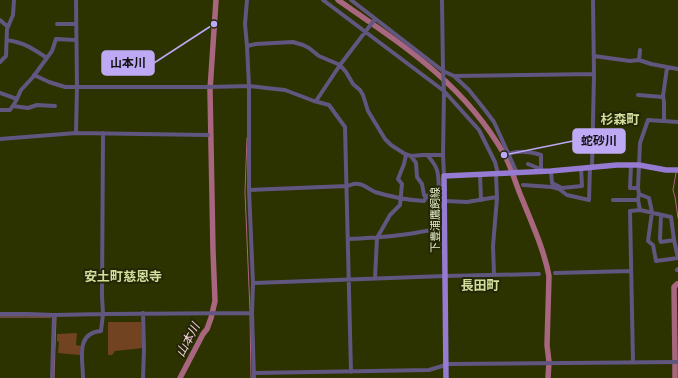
<svg xmlns="http://www.w3.org/2000/svg" width="678" height="378" font-family="'DejaVu Sans','Noto Sans JP',sans-serif">
<style>
.green{fill:#714320}
.lines{fill:none;stroke-linecap:round;stroke-linejoin:round}
.stream{stroke:#a9667f;stroke-width:1}
.river{stroke:#a9667f;stroke-width:5.5}
.minor{stroke:#615680;stroke-width:4}
.major{stroke:#957bd2;stroke-width:5.5}
.labels{text-anchor:middle;dominant-baseline:central;stroke-width:4;stroke-linejoin:round;paint-order:stroke}
.street-label{font-size:11px;fill:#e4ebca;stroke:#232706}
.water-label{font-size:12px;font-style:italic;fill:#f8cfdd;stroke:#232706}
.quarter-label{font-size:13px;font-weight:bold;fill:#d3de9d;stroke:#232706}
.leader{fill:none;stroke:#bea9f5;stroke-width:1.5}
.callout-dot{fill:#bea9f5;stroke:#232706;stroke-width:1.5}
.callout{fill:#bea9f5;stroke:#bea9f5;stroke-width:1.5}
.callout-label{font-size:12px;text-anchor:middle;font-weight:bold;fill:#111}
</style>
<rect width="100%" height="100%" fill="#2c3200"/>
<!-- green -->
<path class="green" d="M108,322H141L143,348L115,351L112,355H108Z
M77,333L76,345L81,346L80,355L58,353L59,342L57,341V334Z"/>
<g class="lines">
<!-- stream -->
<path class="stream" d="M247,138L245,192L250,311
M676,173L673,190L675,197L678,218
M250,315L251,378
M0,317H51
M54,378L56,317"/>
<!-- river -->
<path class="river" d="M338,0C403,45 464,84 504,154C512,168 516,186 523,201C533,226 544,250 549,276L547,345L549,362L548,378
M675,360L674,287L677,284
M675,364V378
M180,378L203,334L207,329L211,318L215,301L213,251L210,90L216,0"/>
<!-- minor -->
<path class="minor" d="M76,0L77,87L76,133
M247,0L245,24L247,46L249,86V190L253,283L252,313L254,378
M323,0L444,91L479,130L495,162L498,174
M351,0L443,71L454,76L469,90L485,110L494,122L517,173
M442,0L443,71L444,91L443,155L444,176
M0,20L8,27
M57,24H76
M7,40C25,43 32,48 47,58
M247,46L256,44L293,42L303,45L309,48L319,56L340,65L346,72L353,84L360,90L363,95L368,111L385,139L391,145L405,154L411,156L423,155H443
M640,50L639,60L651,64L678,69
M594,56L630,61L639,60
M0,62L6,56L7,29L13,15L14,0
M34,75L49,82L65,87H206L249,86L266,88L285,90L314,101L329,105L345,127L351,372
M454,76L594,74
M0,93L17,99
M638,95L663,97
M316,101L340,65L375,19
M13,106L28,108L37,105L55,106
M0,110H10L16,101L21,90L33,77L52,51L56,39L76,40
M664,121V102L663,96L667,68
M0,139L76,133L208,135
M508,154C519,150 531,152 541,155V171
M427,155C440,169 438,174 439,192
M411,156L416,163L417,177L422,184L424,195L426,198
M528,164L538,168L539,172
M631,165L630,188H638
M592,167L594,74L593,0
M551,171L552,183L562,188L582,186L581,168
M480,174L481,200
M523,185L552,187L559,189L567,195L589,200L590,167
M249,190L347,186C351,185 354,183 359,184C365,185 370,190 375,192C391,197 408,200 424,201L427,196L445,190
M639,194L649,198L652,212L648,241L653,245L656,261L678,258
M613,200H638
M445,201L467,202L497,197
M640,210L638,200L639,194L638,188L640,143L648,120L678,122
M661,215L660,239L661,242L674,240
M348,239C372,238 396,237 420,232C429,231 437,229 445,226
M677,270L678,269
M555,273L631,271
M494,275L493,246L497,198L496,174
M375,278L377,238L390,215L400,205L402,184L398,179L404,164L406,155
M253,283L445,276L539,274
M0,314H28L54,315L103,314L252,313
M633,362L630,211L640,210L671,217L674,240L678,258
M254,373L429,370L449,364L678,362
M52,378L54,315
M83,378C83,359 75,333 101,331L103,314L102,296L103,133
M143,378L144,349L143,313"/>
<!-- major -->
<path class="major" d="M446,378L444,176L551,171L617,165H639L666,170H678"/>
</g>
<g class="labels">
<!-- street labels -->
<g class="street-label">
<text transform="translate(435 220) rotate(-90)">下豊浦鷹飼線</text>
</g>
<!-- water labels -->
<g class="water-label">
<text transform="translate(188 340) rotate(-62)">山本川</text>
</g>
<!-- quarter labels -->
<g class="quarter-label">
<text x="620" y="119">杉森町</text>
<text x="123" y="276">安土町慈恩寺</text>
<text x="480" y="285">長田町</text>
</g>
</g>
<!-- callouts -->
<path class="leader" d="M214 24L154 63M504 155L573 141"/>
<g class="callout-dot">
<circle cx="214" cy="24" r="4"/>
<circle cx="504" cy="155" r="4"/>
</g>
<g class="callout">
<rect x="102" y="51" width="52" height="24" rx="4"/>
<rect x="573" y="129" width="52" height="24" rx="4"/>
</g>
<g class="callout-label">
<text x="128" y="67">山本川</text>
<text x="599" y="145">蛇砂川</text>
</g>
</svg>
